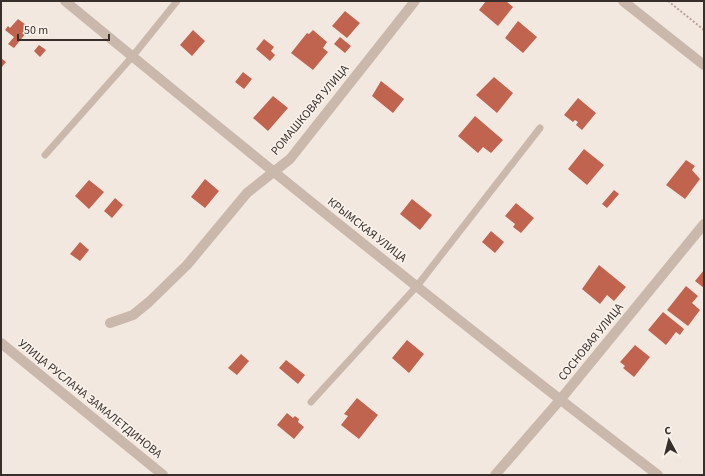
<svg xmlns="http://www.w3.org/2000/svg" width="705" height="476" font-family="'Source Sans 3',sans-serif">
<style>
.building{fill:#c06450}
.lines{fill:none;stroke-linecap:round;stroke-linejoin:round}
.path{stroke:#b6a296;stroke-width:2;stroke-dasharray:2 2;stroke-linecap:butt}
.service{stroke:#cab8ac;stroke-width:7}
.minor{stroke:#cab8ac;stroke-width:10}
.tertiary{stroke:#cab8ac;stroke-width:10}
.labels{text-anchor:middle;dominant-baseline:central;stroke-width:3;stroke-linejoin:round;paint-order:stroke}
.street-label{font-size:12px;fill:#382e2b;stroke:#faf3ec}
</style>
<rect width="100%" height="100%" fill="#f2e8e0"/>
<!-- building -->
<path class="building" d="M486,1H506L513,7L498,26L479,10Z
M345,11L360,23L347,38L332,26Z
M18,19L30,28L14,48L8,44L14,37L5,30L8,26L10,28Z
M518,21L537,37L523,53L505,38Z
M193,30L205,41L192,56L180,45Z
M313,30L327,42L323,48L328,52L313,70L291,53L307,33L309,34Z
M340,37L351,46L345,53L334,44Z
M264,39L274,47L271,51L275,55L270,61L256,49Z
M39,45L46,50L40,57L34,51Z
M1,58L6,62L1,68Z
M243,72L252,79L244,89L235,82Z
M494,77L513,93L497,113L476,95Z
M381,81L404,99L393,113L372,96Z
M273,96L288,108L268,131L253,118Z
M578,98L596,113L582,130L576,125L578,122L575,120L573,122L564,115Z
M475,116L503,140L491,153L483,147L478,153L458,136Z
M584,149L604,165L587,185L568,169Z
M686,160L695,166L692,170L700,179L685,199L666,185Z
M205,179L219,191L205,208L191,197Z
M89,180L104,192L89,209L75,196Z
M614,190L619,194L607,208L602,204Z
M115,198L123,205L112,218L104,211Z
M412,199L432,215L420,230L400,214Z
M516,203L534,218L521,233L513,227L515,224L505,216Z
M491,231L504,242L495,253L482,242Z
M80,242L89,250L80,261L70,254Z
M599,265L626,287L614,301L607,295L600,304L582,289Z
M704,270V288L695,281Z
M686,286L698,296L692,303L700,310L688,326L667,310Z
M663,312L684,329L680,335L676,332L666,345L648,330Z
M407,340L424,354L409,373L392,358Z
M635,345L650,357L634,377L623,368L625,366L620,362Z
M241,354L249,361L237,375L228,368Z
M286,360L305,375L298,384L279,368Z
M357,398L378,415L359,439L341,425L348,416L344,414Z
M287,413L293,418L295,416L299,419L298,422L304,427L294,439L277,425Z"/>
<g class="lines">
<!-- path -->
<path class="path" d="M668,1L704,30"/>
<!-- service -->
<path class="service" d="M45,155L132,57L177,1
M311,402L417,286L540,128"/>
<!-- minor -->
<path class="minor" d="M65,1C260,162 457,321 658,475
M110,323L133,315L149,302L187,265L247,193L290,159L415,1
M1,343L163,475
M495,475L560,400L704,224"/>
<!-- tertiary -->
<path class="tertiary" d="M623,1L704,65"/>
</g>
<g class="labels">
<!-- street labels -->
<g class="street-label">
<text transform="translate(310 110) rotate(-50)">РОМАШКОВАЯ УЛИЦА</text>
<text transform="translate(367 230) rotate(38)">КРЫМСКАЯ УЛИЦА</text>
<text transform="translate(591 342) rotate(-51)">СОСНОВАЯ УЛИЦА</text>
<text transform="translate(90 399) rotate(39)">УЛИЦА РУСЛАНА ЗАМАЛЕТДИНОВА</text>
</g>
</g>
<!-- border -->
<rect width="705" height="476" fill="none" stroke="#382e2b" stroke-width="4"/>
<!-- north arrow -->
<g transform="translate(669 440) rotate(353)" stroke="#faf3ec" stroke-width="3" paint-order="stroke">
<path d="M0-3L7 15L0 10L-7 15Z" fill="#382e2b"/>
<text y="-6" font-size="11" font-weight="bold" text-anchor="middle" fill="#382e2b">С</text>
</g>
<!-- scale -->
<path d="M18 34v6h91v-6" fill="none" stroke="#382e2b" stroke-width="2"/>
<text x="24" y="34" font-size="12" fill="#382e2b" stroke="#faf3ec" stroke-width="3" paint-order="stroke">50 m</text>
</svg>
